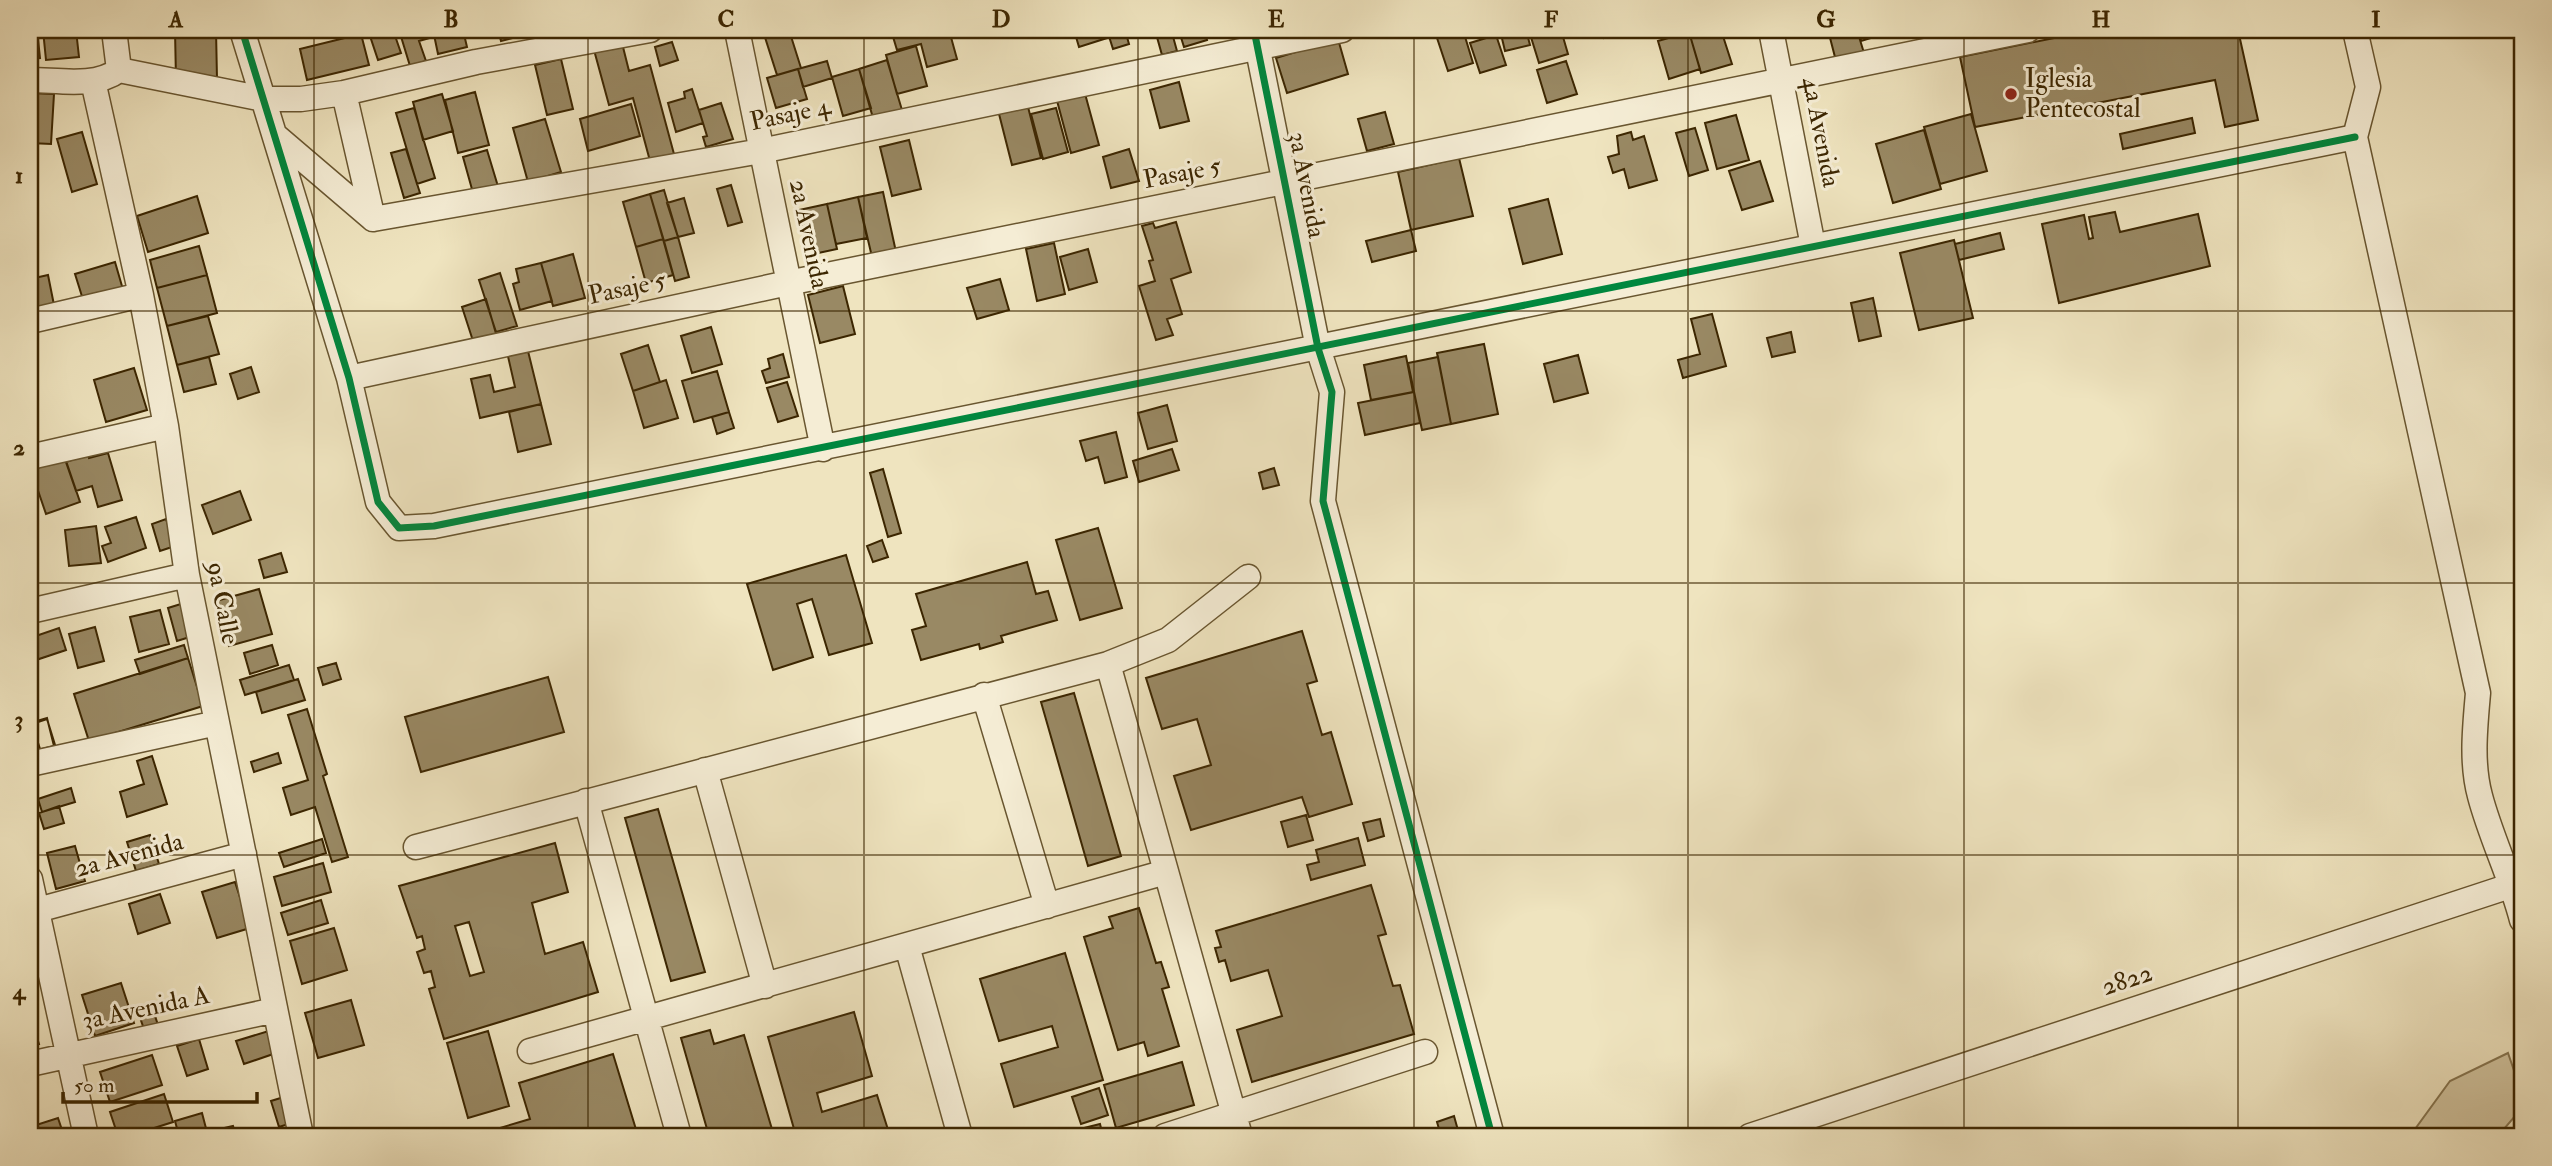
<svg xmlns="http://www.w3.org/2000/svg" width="2552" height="1166" font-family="'IM FELL Double Pica',serif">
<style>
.green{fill:#d1c49f;stroke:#867550;stroke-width:2}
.building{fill:#998964;stroke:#3c2601;stroke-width:2;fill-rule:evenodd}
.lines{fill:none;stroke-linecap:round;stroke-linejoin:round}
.minor-casing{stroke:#695630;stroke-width:27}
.minor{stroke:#f5edd5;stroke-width:24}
.cycleway-casing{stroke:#f5edd5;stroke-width:11}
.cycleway{stroke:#00873e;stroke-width:7}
.grid{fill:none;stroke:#3c2601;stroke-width:2;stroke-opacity:0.55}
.poi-dot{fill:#8f2418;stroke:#f5edd5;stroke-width:2.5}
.labels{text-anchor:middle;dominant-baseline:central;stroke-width:6;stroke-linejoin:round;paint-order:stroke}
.poi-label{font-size:26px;fill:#3c2601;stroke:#f5edd5;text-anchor:start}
.street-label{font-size:26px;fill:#3c2601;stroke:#f5edd5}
.neatline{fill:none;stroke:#3c2601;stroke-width:2.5}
.grid-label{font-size:23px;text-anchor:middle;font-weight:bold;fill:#3c2601}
</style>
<rect width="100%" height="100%" fill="#efe4bf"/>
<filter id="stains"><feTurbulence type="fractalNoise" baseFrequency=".00286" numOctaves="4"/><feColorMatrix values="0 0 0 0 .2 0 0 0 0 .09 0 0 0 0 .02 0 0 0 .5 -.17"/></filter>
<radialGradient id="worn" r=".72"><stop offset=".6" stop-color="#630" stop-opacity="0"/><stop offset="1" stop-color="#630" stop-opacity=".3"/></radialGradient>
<!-- green -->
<path class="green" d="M2508,1053L2522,1094V1108L2498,1136H2410L2450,1081Z"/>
<!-- building -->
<path class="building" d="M30,30H37L40,58L30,59Z
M43,30H76L79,57L46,60Z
M175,30H216L217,79L176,80Z
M368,30H393L401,53L378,60Z
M399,30H431L433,37L419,41L426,61L410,66Z
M433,30H463L467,47L438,54Z
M498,30H527L528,34L501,41Z
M789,30L801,68L777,75L763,31Z
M891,30H949L957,59L927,67L921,44L897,50Z
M1074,30H1104L1107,38L1079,47Z
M1107,30H1125L1129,44L1113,49Z
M1155,30H1204L1207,40L1184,47L1179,31L1172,33L1177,51L1162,55Z
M1463,30L1473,63L1448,71L1437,38Z
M1500,30H1526L1530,45L1505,51Z
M1545,30H1561L1568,54L1539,63L1530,34Z
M1602,30H1626L1627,31L1604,38Z
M1695,30H1721L1732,64L1701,73L1689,32Z
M1828,30H1857L1864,53L1836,61Z
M1858,30H1890L1891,32L1861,41Z
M2094,30H2238L2258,120L2225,127L2215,80L1975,127L1960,57Z
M1689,32L1700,69L1669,79L1658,41Z
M361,34L369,65L307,80L300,49Z
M1496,35L1506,65L1480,73L1470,43Z
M1338,39L1348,74L1287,93L1276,58Z
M672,42L678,60L660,66L655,47Z
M622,43L629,71L650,65L674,154L650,161L633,98L609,105L594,50Z
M916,46L927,86L897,94L886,55Z
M561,59L573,109L547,115L535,65Z
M887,60L902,110L873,118L859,69Z
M827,61L832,78L803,87L798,69Z
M1566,61L1577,94L1547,103L1537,70Z
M798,69L807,99L776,108L767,78Z
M859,69L871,108L843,116L832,77Z
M1179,82L1189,121L1160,128L1150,90Z
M692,89L703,123L676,132L668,103L685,98L684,92Z
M1084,90L1099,145L1071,153L1056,97Z
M475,92L489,145L458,153L445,100Z
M30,93L54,94L51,144L30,143Z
M442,94L453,131L423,140L413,102Z
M721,103L733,139L706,147L703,137L707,136L699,110Z
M1027,103L1041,158L1012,165L998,110Z
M631,104L640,136L588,151L580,119Z
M414,108L435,178L417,184L396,113Z
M1056,108L1068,152L1043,159L1031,114Z
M1385,112L1394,144L1367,151L1358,119Z
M1971,114L1987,171L1940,184L1924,127Z
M1736,115L1749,160L1717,169L1705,123Z
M2192,118L2195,133L2123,149L2120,134Z
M545,119L561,172L528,182L513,128Z
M1695,128L1708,170L1689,176L1676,133Z
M1924,130L1941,189L1893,203L1876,144Z
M82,132L97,184L72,192L57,139Z
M1631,132L1633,140L1644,136L1657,180L1629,188L1624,169L1613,173L1608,157L1619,154L1617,136Z
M909,140L921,189L892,196L880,147Z
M406,149L420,193L404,198L391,153Z
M1129,149L1139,181L1111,188L1103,157Z
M487,150L500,193L475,200L463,157Z
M1459,158L1473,216L1411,230L1398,172Z
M1760,161L1773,201L1742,210L1729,171Z
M731,185L742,222L728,226L717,189Z
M664,190L678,237L664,241L650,194Z
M883,192L896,252L872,257L858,197Z
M650,194L663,239L636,247L623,202Z
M197,196L208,233L148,252L137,216Z
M858,197L867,238L836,244L827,204Z
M684,198L694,233L678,237L667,203Z
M1548,199L1562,254L1523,264L1509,209Z
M827,204L837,249L809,255L799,210Z
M2115,212L2120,232L2198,214L2210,266L2059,303L2042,224L2084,215L2089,239L2093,238L2089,217Z
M1176,222L1191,272L1171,279L1182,314L1167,319L1173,335L1156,340L1139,286L1155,281L1149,261L1153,260L1142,226L1153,223L1155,228Z
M1411,230L1416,251L1372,262L1366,241Z
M2000,233L2004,249L1959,260L1955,244Z
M678,237L689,277L675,281L664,241Z
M663,239L673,275L646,283L636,247Z
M1954,240L1973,318L1919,330L1900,253Z
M1054,243L1065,294L1037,301L1026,249Z
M199,246L207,275L157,288L150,260Z
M1088,249L1097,282L1069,290L1060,257Z
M573,254L585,298L553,306L541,263Z
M115,262L124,293L85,306L75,274Z
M541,263L552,301L520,310L513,284L519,282L516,269Z
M500,273L517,326L496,332L479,280Z
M48,275L54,305L30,310V279Z
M207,275L217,313L167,326L157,288Z
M1000,279L1009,310L977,319L967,288Z
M843,286L855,334L820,343L808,295Z
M1873,298L1881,336L1859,341L1851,303Z
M486,299L497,337L474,344L462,307Z
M1712,314L1726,366L1683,378L1678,360L1700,354L1691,319Z
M208,316L219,354L177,365L167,326Z
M711,327L722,364L692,373L681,336Z
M1791,332L1795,352L1772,357L1767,338Z
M1484,344L1498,414L1451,424L1437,353Z
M648,345L660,382L633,391L621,354Z
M527,347L541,404L480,418L471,379L490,375L494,392L515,387L507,352Z
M783,354L789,377L766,383L762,371L770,368L768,359Z
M1578,355L1588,393L1554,402L1544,364Z
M1406,356L1413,392L1371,400L1364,365Z
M209,357L216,384L184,392L177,365Z
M1438,357L1451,424L1422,430L1408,363Z
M251,367L259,392L238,399L230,374Z
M134,368L147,410L106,422L94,380Z
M717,371L729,412L694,422L682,381Z
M666,380L678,418L644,428L633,391Z
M787,382L798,416L778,422L767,388Z
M1414,392L1420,423L1365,435L1358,403Z
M541,404L551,444L518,452L509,412Z
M1167,405L1177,441L1148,449L1138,413Z
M729,412L734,428L717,434L712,417Z
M1116,432L1127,477L1105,483L1098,457L1086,461L1080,441Z
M1172,449L1179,470L1139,482L1133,461Z
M108,453L122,500L98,507L92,486L76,491L66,462L88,454L89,458Z
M65,458L80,502L46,514L31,470Z
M1274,468L1279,485L1263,489L1259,473Z
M883,469L901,533L888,537L870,473Z
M240,491L251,520L213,534L202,505Z
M136,517L146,548L108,562L102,546L111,543L105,527Z
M166,519L175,546L160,551L152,524Z
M96,526L101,563L69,566L65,530Z
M1098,528L1122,608L1080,620L1056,540Z
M882,540L888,557L873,562L867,546Z
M281,553L287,572L264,578L259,560Z
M846,555L872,643L829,655L812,599L797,604L813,657L773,670L747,584Z
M1027,562L1036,594L1048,591L1057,620L1001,636L1003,642L980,649L979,644L921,660L912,630L926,626L916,594Z
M259,589L272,634L229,646L216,601Z
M184,603L193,636L177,641L168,608Z
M160,610L169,644L139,652L130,617Z
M95,627L104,661L78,668L69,634Z
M59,628L66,650L30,662V638Z
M1302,631L1317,681L1307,684L1322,735L1331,732L1352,804L1309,817L1302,797L1191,830L1174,776L1211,765L1197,719L1162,729L1146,678Z
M184,645L188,658L140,674L135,660Z
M272,645L278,665L250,674L244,653Z
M188,658L203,706L89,741L74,694Z
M336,663L341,679L323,685L318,668Z
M289,665L294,680L245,695L240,680Z
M548,677L564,732L421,772L405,717Z
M298,679L305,700L262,713L256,692Z
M1074,693L1121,856L1088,866L1041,702Z
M307,709L327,774L323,776L348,857L332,862L315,807L291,815L283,788L308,780L288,715Z
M47,718L54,746L30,752V723Z
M47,719L56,748L41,752L32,724Z
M278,753L281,763L254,772L251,762Z
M152,756L167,804L127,817L120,792L144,784L137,761Z
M71,788L75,802L42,812L38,799Z
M59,806L64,823L44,829L39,813Z
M658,809L705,972L671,981L625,818Z
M1306,815L1313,840L1288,847L1281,822Z
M1380,819L1384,836L1368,841L1363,823Z
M150,835L159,864L136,871L127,842Z
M1358,838L1365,865L1311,880L1307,865L1319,862L1316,850Z
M322,839L326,853L284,867L279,853Z
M555,843L568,892L532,903L545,954L583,942L598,992L444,1039L429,989L435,987L431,971L424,973L417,952L425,949L422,936L417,938L399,886ZM469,922L484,972L470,976L455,926Z
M75,846L85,881L56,889L47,853Z
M323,863L331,892L282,906L274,877Z
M235,882L250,928L217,938L202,892Z
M1371,885L1386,934L1378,936L1393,986L1400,985L1414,1034L1252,1082L1237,1030L1282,1016L1268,970L1231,981L1225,960L1219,962L1215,948L1221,947L1216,931Z
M160,894L170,923L138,934L129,904Z
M321,900L328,923L288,935L281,913Z
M1139,908L1156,963L1161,962L1169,987L1162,989L1179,1046L1148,1056L1144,1042L1118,1050L1084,937L1113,928L1109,917Z
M334,928L347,970L302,984L290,941Z
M1065,953L1103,1080L1014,1107L1001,1064L1058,1047L1052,1026L999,1041L980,979Z
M121,983L134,1023L95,1036L82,995Z
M351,1000L364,1045L318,1058L305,1013Z
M152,1007L158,1025L144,1029L138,1012Z
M854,1012L872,1076L817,1093L822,1112L877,1095L890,1136H796L768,1037Z
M30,1016L39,1044L30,1047Z
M272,1030L279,1052L244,1064L236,1041Z
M710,1030L714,1044L744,1035L774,1136H709L681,1038Z
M488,1031L509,1106L468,1118L447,1043Z
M199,1039L208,1069L187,1076L177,1046Z
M613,1054L638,1136H473L530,1119L519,1083Z
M152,1055L162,1085L110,1102L100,1072Z
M1182,1062L1194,1105L1116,1128L1104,1085Z
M1099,1088L1108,1115L1081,1124L1072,1097Z
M164,1094L173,1122L129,1136H118L110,1112Z
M287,1096L295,1122L279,1127L271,1101Z
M202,1113L208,1136H179L175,1121Z
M1454,1116L1459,1134L1441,1136L1437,1122Z
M58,1118L64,1136H30V1127Z
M1100,1124L1103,1136H1052Z
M233,1126L236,1136H208L207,1132Z"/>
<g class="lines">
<!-- minor casing -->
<g class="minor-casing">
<path id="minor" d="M242,30L349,378L378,502L399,528L434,526L2355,137
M737,30L823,449
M1254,30L1318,348L1332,392L1323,501L1492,1136
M1771,30L1813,246
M2355,30L2368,87L2355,137L2478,693C2475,727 2471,763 2480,796C2491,838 2511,877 2522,920
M119,70L263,99H301L344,93L476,62L650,30
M30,80C58,80 95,88 119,70L114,30
M93,81L141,295L166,426L187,575L301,1136
M344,93L373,219
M277,137L373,219L761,151L1342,30
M30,321L141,295
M349,378L788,283L2028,30
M30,457L166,426
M30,611L187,575
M1108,664L1240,1136
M984,695L1047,906
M30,764L217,723
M705,770L765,986
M586,801L679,1136
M416,847L1108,664L1168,640L1248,577
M30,879L86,1136
M30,912L244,854
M907,946L960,1136
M530,1051L1166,872
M30,1064L275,1010
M1165,1136L1425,1052
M1750,1136L2522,882"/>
</g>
<!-- minor -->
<use href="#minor" class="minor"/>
<!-- cycleway casing -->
<g class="cycleway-casing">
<path id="cycleway" d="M242,30L349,378L378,502L399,528L434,526L2355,137
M1254,30L1318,348L1332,392L1323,501L1492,1136"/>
</g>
<!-- cycleway -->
<use href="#cycleway" class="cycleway"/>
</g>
<!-- grid -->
<path class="grid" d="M314,30V1136M588,30V1136M864,30V1136M1138,30V1136M1414,30V1136M1688,30V1136M1964,30V1136M2238,30V1136M30,311H2522M30,583H2522M30,855H2522"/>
<!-- markers -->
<circle class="poi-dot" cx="2011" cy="94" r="7"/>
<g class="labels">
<!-- poi labels -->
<g class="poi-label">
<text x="2025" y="79">Iglesia<tspan x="2025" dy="30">Pentecostal</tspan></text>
</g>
<!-- street labels -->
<g class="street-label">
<text transform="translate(790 114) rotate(-12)">Pasaje 4</text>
<text transform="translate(1821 132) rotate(79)">4a Avenida</text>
<text transform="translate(1182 173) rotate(-11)">Pasaje 5</text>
<text transform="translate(1307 185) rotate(79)">3a Avenida</text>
<text transform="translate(809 234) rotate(78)">2a Avenida</text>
<text transform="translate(627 288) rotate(-12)">Pasaje 5</text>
<text transform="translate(223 603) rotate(79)">9a Calle</text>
<text transform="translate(129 855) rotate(-15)">2a Avenida</text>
<text transform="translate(2127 980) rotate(-18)">2822</text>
<text transform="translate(146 1008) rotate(-12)">3a Avenida A</text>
</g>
</g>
<!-- margin -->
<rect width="2552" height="1166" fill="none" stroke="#efe4bf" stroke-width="77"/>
<!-- scale -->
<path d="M63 1092v10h194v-10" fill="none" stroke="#3c2601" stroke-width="3.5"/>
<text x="74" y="1092" font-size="21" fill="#3c2601" stroke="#f5edd5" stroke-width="5" paint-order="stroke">50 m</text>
<rect x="38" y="38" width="2476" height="1090" class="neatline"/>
<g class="grid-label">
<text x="176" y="27">A</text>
<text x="451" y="27">B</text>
<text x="726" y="27">C</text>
<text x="1001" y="27">D</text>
<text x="1276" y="27">E</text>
<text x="1551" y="27">F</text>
<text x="1826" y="27">G</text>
<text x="2101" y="27">H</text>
<text x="2376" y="27">I</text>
<text x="19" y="183">1</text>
<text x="19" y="455">2</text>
<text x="19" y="727">3</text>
<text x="19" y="999">4</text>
</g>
<rect width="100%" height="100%" filter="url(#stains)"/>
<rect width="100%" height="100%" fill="url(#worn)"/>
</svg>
